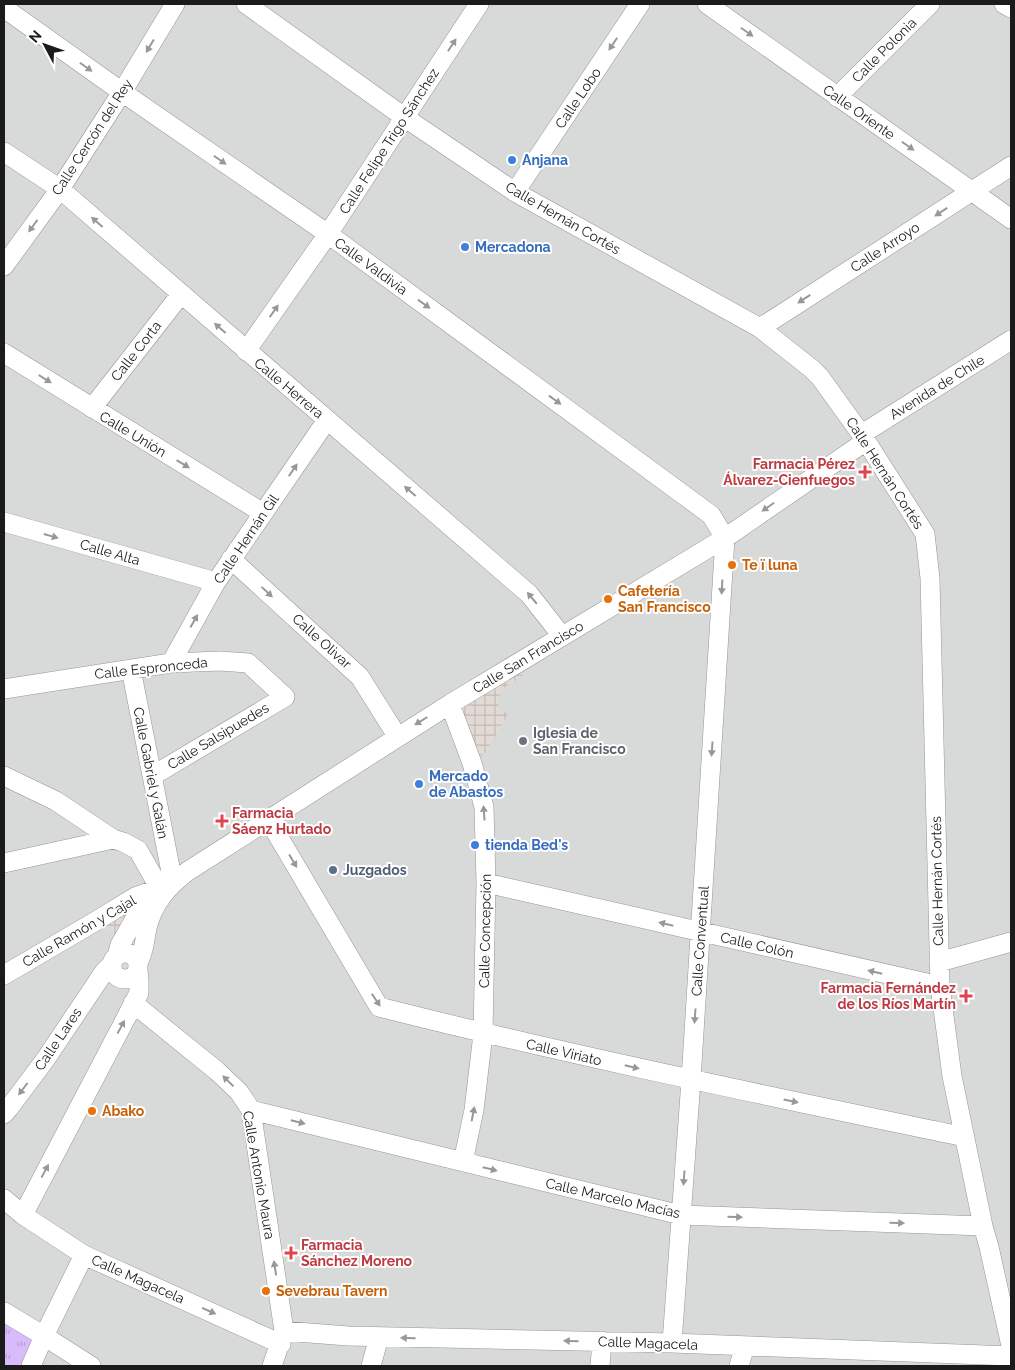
<svg xmlns="http://www.w3.org/2000/svg" width="1015" height="1370" font-family="Raleway,sans-serif">
<style>
.residential{fill:#d8dad9}
.park{fill:url(#park-tufts)}
.plaza{fill:url(#plaza-grid)}
.lines{fill:none;stroke-linecap:round;stroke-linejoin:round}
.minor-casing{stroke:#959595;stroke-width:20}
.minor{stroke:#fff;stroke-width:19}
.oneway{fill:#989898}
.shop-dot{fill:#3f7fe0;stroke:#fff;stroke-width:2}
.health-dot{fill:#e0444e;stroke:#fff;stroke-width:2}
.food-dot{fill:#e8710a;stroke:#fff;stroke-width:2}
.worship-dot{fill:#6b7280;stroke:#fff;stroke-width:2}
.service-dot{fill:#5c6f8a;stroke:#fff;stroke-width:2}
.labels{text-anchor:middle;dominant-baseline:central;stroke-width:4;stroke-linejoin:round;paint-order:stroke}
.street-label{font-size:14px;fill:#1b1b1b;stroke:#fff}
.shop-label{font-size:14px;font-weight:bold;fill:#366cbe;stroke:#fff;text-anchor:start}
.health-label{font-size:14px;font-weight:bold;fill:#be3a42;stroke:#fff;text-anchor:end}
.food-label{font-size:14px;font-weight:bold;fill:#c56008;stroke:#fff;text-anchor:start}
.worship-label{font-size:14px;font-weight:bold;fill:#5b616d;stroke:#fff;text-anchor:start}
.service-label{font-size:14px;font-weight:bold;fill:#4e5e75;stroke:#fff;text-anchor:start}
</style>
<defs>
<pattern id="park-tufts" width="24" height="20" patternUnits="userSpaceOnUse" patternTransform="scale(1.25)"><rect width="24" height="20" fill="#d7bbfa"/><path d="M3 7l-1-3M5 7V3M7 7l1-3M15 17l-1-3M17 17v-4M19 17l1-3" fill="none" stroke="#b8a0d6"/></pattern>
<pattern id="plaza-grid" width="8" height="8" patternUnits="userSpaceOnUse" patternTransform="scale(1.25)"><rect width="8" height="8" fill="#e3dad5"/><path d="M0 4h8M4 0v8" fill="none" stroke="#c2bab6"/></pattern>
</defs>
<rect width="100%" height="100%" fill="#e1eded"/>
<!-- residential -->
<path class="residential" d="M4,4H1011V1366H4Z"/>
<!-- park -->
<path class="park" d="M4,1312L44,1336L31,1366H4Z"/>
<!-- plaza -->
<path class="plaza" d="M516,664L523,676L505,687L497,700L499,708L508,714L486,752L472,763L450,704Z
M135,897L123,940L96,921Z"/>
<g class="lines">
<!-- minor casing -->
<g class="minor-casing">
<path id="minor" d="M246,4L404,117L515,192L760,328L812,369L820,377L866,441L925,534L930,578L940,986L952,1076L983,1226L989,1247L1011,1346
M707,4L1011,219
M1004,4L1011,8
M4,8L122,92L328,234L677,490L711,515L725,538L691,1080L672,1343
M837,97L930,4
M4,152L60,189L529,594L562,636
M515,192L640,4
M4,266L60,189L122,92L175,4
M760,328L1011,166
M246,351L328,234L479,4
M4,353L263,513
M92,408L181,294
M862,434L1011,340
M4,522L216,582
M231,559L360,677L397,736
M171,663L216,582L327,420
M131,669L172,877
M4,689L171,663L220,661L248,663L285,697L152,776
M450,704L472,763L484,807L486,883L483,1034L474,1110L463,1162
M4,776L56,801L113,839
M268,819L379,1007C573,1056 769,1096 965,1137
M4,863L113,839L123,842L138,850L159,887
M486,883L940,986
M112 966a13 13 0 1 1 26 0a13 13 0 1 1-26 0Z
M117,956L120,945L145,901L150,896
M939,962L1011,942
M138,963C145,949 144,942 147,928C153,903 168,886 188,871L450,704L725,538L866,441
M4,975L96,921L135,897L155,890
M133,1003L217,1071L239,1092L251,1110L284,1331L272,1366
M251,1110L681,1215L983,1226
M4,1114L9,1108L45,1060L104,972L112,964
M4,1199L23,1215L84,1255L281,1344
M23,1215L139,993V980L138,970
M4,1312L44,1336L91,1366
M284,1331L348,1336L672,1343L1011,1356
M31,1366L44,1336L84,1255
M371,1366L379,1337
M600,1366L602,1341
M739,1366L745,1346"/>
</g>
<!-- minor -->
<use href="#minor" class="minor"/>
</g>
<!-- one-way arrows -->
<defs><path id="oneway-solid" d="M-6-.8H1V-3.2L6.5 0L1 3.2V.8H-6Z" transform="scale(1.25)"/></defs>
<g class="oneway">
<use href="#oneway-solid" transform="translate(747 32) rotate(35)"/>
<use href="#oneway-solid" transform="translate(613 44) rotate(124)"/>
<use href="#oneway-solid" transform="translate(452 45) rotate(-57)"/>
<use href="#oneway-solid" transform="translate(150 46) rotate(121)"/>
<use href="#oneway-solid" transform="translate(86 67) rotate(35)"/>
<use href="#oneway-solid" transform="translate(908 146) rotate(35)"/>
<use href="#oneway-solid" transform="translate(220 160) rotate(35)"/>
<use href="#oneway-solid" transform="translate(941 212) rotate(147)"/>
<use href="#oneway-solid" transform="translate(97 222) rotate(-139)"/>
<use href="#oneway-solid" transform="translate(33 226) rotate(126)"/>
<use href="#oneway-solid" transform="translate(804 299) rotate(147)"/>
<use href="#oneway-solid" transform="translate(424 304) rotate(36)"/>
<use href="#oneway-solid" transform="translate(274 311) rotate(-55)"/>
<use href="#oneway-solid" transform="translate(220 328) rotate(-139)"/>
<use href="#oneway-solid" transform="translate(45 379) rotate(32)"/>
<use href="#oneway-solid" transform="translate(555 400) rotate(36)"/>
<use href="#oneway-solid" transform="translate(183 464) rotate(31)"/>
<use href="#oneway-solid" transform="translate(293 470) rotate(-56)"/>
<use href="#oneway-solid" transform="translate(410 491) rotate(-139)"/>
<use href="#oneway-solid" transform="translate(768 507) rotate(145)"/>
<use href="#oneway-solid" transform="translate(51 536) rotate(16)"/>
<use href="#oneway-solid" transform="translate(722 587) rotate(93)"/>
<use href="#oneway-solid" transform="translate(267 592) rotate(43)"/>
<use href="#oneway-solid" transform="translate(532 598) rotate(-130)"/>
<use href="#oneway-solid" transform="translate(194 621) rotate(-61)"/>
<use href="#oneway-solid" transform="translate(421 721) rotate(148)"/>
<use href="#oneway-solid" transform="translate(712 749) rotate(94)"/>
<use href="#oneway-solid" transform="translate(484 813) rotate(-94)"/>
<use href="#oneway-solid" transform="translate(293 861) rotate(59)"/>
<use href="#oneway-solid" transform="translate(666 924) rotate(-167)"/>
<use href="#oneway-solid" transform="translate(875 972) rotate(-167)"/>
<use href="#oneway-solid" transform="translate(376 1000) rotate(56)"/>
<use href="#oneway-solid" transform="translate(695 1016) rotate(94)"/>
<use href="#oneway-solid" transform="translate(121 1027) rotate(-62)"/>
<use href="#oneway-solid" transform="translate(632 1067) rotate(13)"/>
<use href="#oneway-solid" transform="translate(228 1081) rotate(-136)"/>
<use href="#oneway-solid" transform="translate(23 1089) rotate(127)"/>
<use href="#oneway-solid" transform="translate(791 1101) rotate(12)"/>
<use href="#oneway-solid" transform="translate(473 1114) rotate(-79)"/>
<use href="#oneway-solid" transform="translate(298 1122) rotate(14)"/>
<use href="#oneway-solid" transform="translate(490 1169) rotate(14)"/>
<use href="#oneway-solid" transform="translate(45 1171) rotate(-62)"/>
<use href="#oneway-solid" transform="translate(684 1178) rotate(94)"/>
<use href="#oneway-solid" transform="translate(735 1217) rotate(2)"/>
<use href="#oneway-solid" transform="translate(897 1223) rotate(2)"/>
<use href="#oneway-solid" transform="translate(275 1268) rotate(-99)"/>
<use href="#oneway-solid" transform="translate(209 1311) rotate(24)"/>
<use href="#oneway-solid" transform="translate(408 1338) rotate(-179)"/>
<use href="#oneway-solid" transform="translate(571 1341) rotate(-179)"/>
</g>
<!-- markers -->
<g class="shop-dot">
<circle cx="512" cy="160" r="5"/>
<circle cx="465" cy="247" r="5"/>
<circle cx="419" cy="784" r="5"/>
<circle cx="475" cy="845" r="5"/>
</g>
<g class="health-dot">
<path d="M862.5 464.5h5v5h5v5h-5v5h-5v-5h-5v-5h5z"/>
<path d="M219.5 813.5h5v5h5v5h-5v5h-5v-5h-5v-5h5z"/>
<path d="M963.5 988.5h5v5h5v5h-5v5h-5v-5h-5v-5h5z"/>
<path d="M288.5 1245.5h5v5h5v5h-5v5h-5v-5h-5v-5h5z"/>
</g>
<g class="food-dot">
<circle cx="732" cy="565" r="5"/>
<circle cx="608" cy="599" r="5"/>
<circle cx="92" cy="1111" r="5"/>
<circle cx="266" cy="1291" r="5"/>
</g>
<circle class="worship-dot" cx="523" cy="741" r="5"/>
<circle class="service-dot" cx="333" cy="870" r="5"/>
<g class="labels">
<!-- street labels -->
<g class="street-label">
<text transform="translate(884 50) rotate(-45)">Calle Polonia</text>
<text transform="translate(578 98) rotate(-56)">Calle Lobo</text>
<text transform="translate(859 112) rotate(35)">Calle Oriente</text>
<text transform="translate(92 137) rotate(-57)">Calle Cercón del Rey</text>
<text transform="translate(389 141) rotate(-57)">Calle Felipe Trigo Sánchez</text>
<text transform="translate(563 218) rotate(30)">Calle Hernán Cortés</text>
<text transform="translate(885 247) rotate(-33)">Calle Arroyo</text>
<text transform="translate(371 266) rotate(36)">Calle Valdivia</text>
<text transform="translate(136 351) rotate(-52)">Calle Corta</text>
<text transform="translate(937 387) rotate(-32)">Avenida de Chile</text>
<text transform="translate(289 388) rotate(40)">Calle Herrera</text>
<text transform="translate(133 434) rotate(31)">Calle Unión</text>
<text transform="translate(885 473) rotate(57)">Calle Hernán Cortés</text>
<text transform="translate(246 539) rotate(-56)">Calle Hernán Gil</text>
<text transform="translate(110 552) rotate(16)">Calle Alta</text>
<text transform="translate(322 641) rotate(42)">Calle Olivar</text>
<text transform="translate(528 657) rotate(-31)">Calle San Francisco</text>
<text transform="translate(151 668) rotate(-6)">Calle Espronceda</text>
<text transform="translate(218 736) rotate(-31)">Calle Salsipuedes</text>
<text transform="translate(151 773) rotate(79)">Calle Gabriel y Galán</text>
<text transform="translate(937 881) rotate(-91)">Calle Hernán Cortés</text>
<text transform="translate(79 931) rotate(-30)">Calle Ramón y Cajal</text>
<text transform="translate(485 931) rotate(-89)">Calle Concepción</text>
<text transform="translate(700 941) rotate(-86)">Calle Conventual</text>
<text transform="translate(757 945) rotate(13)">Calle Colón</text>
<text transform="translate(58 1039) rotate(-56)">Calle Lares</text>
<text transform="translate(564 1052) rotate(13)">Calle Viriato</text>
<text transform="translate(259 1175) rotate(80)">Calle Antonio Maura</text>
<text transform="translate(613 1198) rotate(13)">Calle Marcelo Macías</text>
<text transform="translate(138 1279) rotate(24)">Calle Magacela</text>
<text transform="translate(648 1343) rotate(2)">Calle Magacela</text>
</g>
<!-- shop labels -->
<g class="shop-label">
<text x="522" y="160">Anjana</text>
<text x="475" y="247">Mercadona</text>
<text x="429" y="776">Mercado<tspan x="429" dy="16">de Abastos</tspan></text>
<text x="485" y="845">tienda Bed's</text>
</g>
<!-- health labels -->
<g class="health-label">
<text x="855" y="464">Farmacia Pérez<tspan x="855" dy="16">Álvarez-Cienfuegos</tspan></text>
<text x="232" y="813" text-anchor="start">Farmacia<tspan x="232" dy="16">Sáenz Hurtado</tspan></text>
<text x="956" y="988">Farmacia Fernández<tspan x="956" dy="16">de los Ríos Martín</tspan></text>
<text x="301" y="1245" text-anchor="start">Farmacia<tspan x="301" dy="16">Sánchez Moreno</tspan></text>
</g>
<!-- food labels -->
<g class="food-label">
<text x="742" y="565">Te ï luna</text>
<text x="618" y="591">Cafetería<tspan x="618" dy="16">San Francisco</tspan></text>
<text x="102" y="1111">Abako</text>
<text x="276" y="1291">Sevebrau Tavern</text>
</g>
<!-- worship labels -->
<g class="worship-label">
<text x="533" y="733">Iglesia de<tspan x="533" dy="16">San Francisco</tspan></text>
</g>
<!-- service labels -->
<g class="service-label">
<text x="343" y="870">Juzgados</text>
</g>
</g>
<!-- border -->
<rect width="1015" height="1370" fill="none" stroke="#1b1b1b" stroke-width="10"/>
<!-- north arrow -->
<g transform="translate(45 45) rotate(311)" stroke="#ffffff" stroke-width="4" paint-order="stroke">
<path d="M0-4L9 19L0 12L-9 19Z" fill="#1b1b1b"/>
<text y="-8" font-size="14" font-weight="bold" text-anchor="middle" fill="#1b1b1b">N</text>
</g>
</svg>
